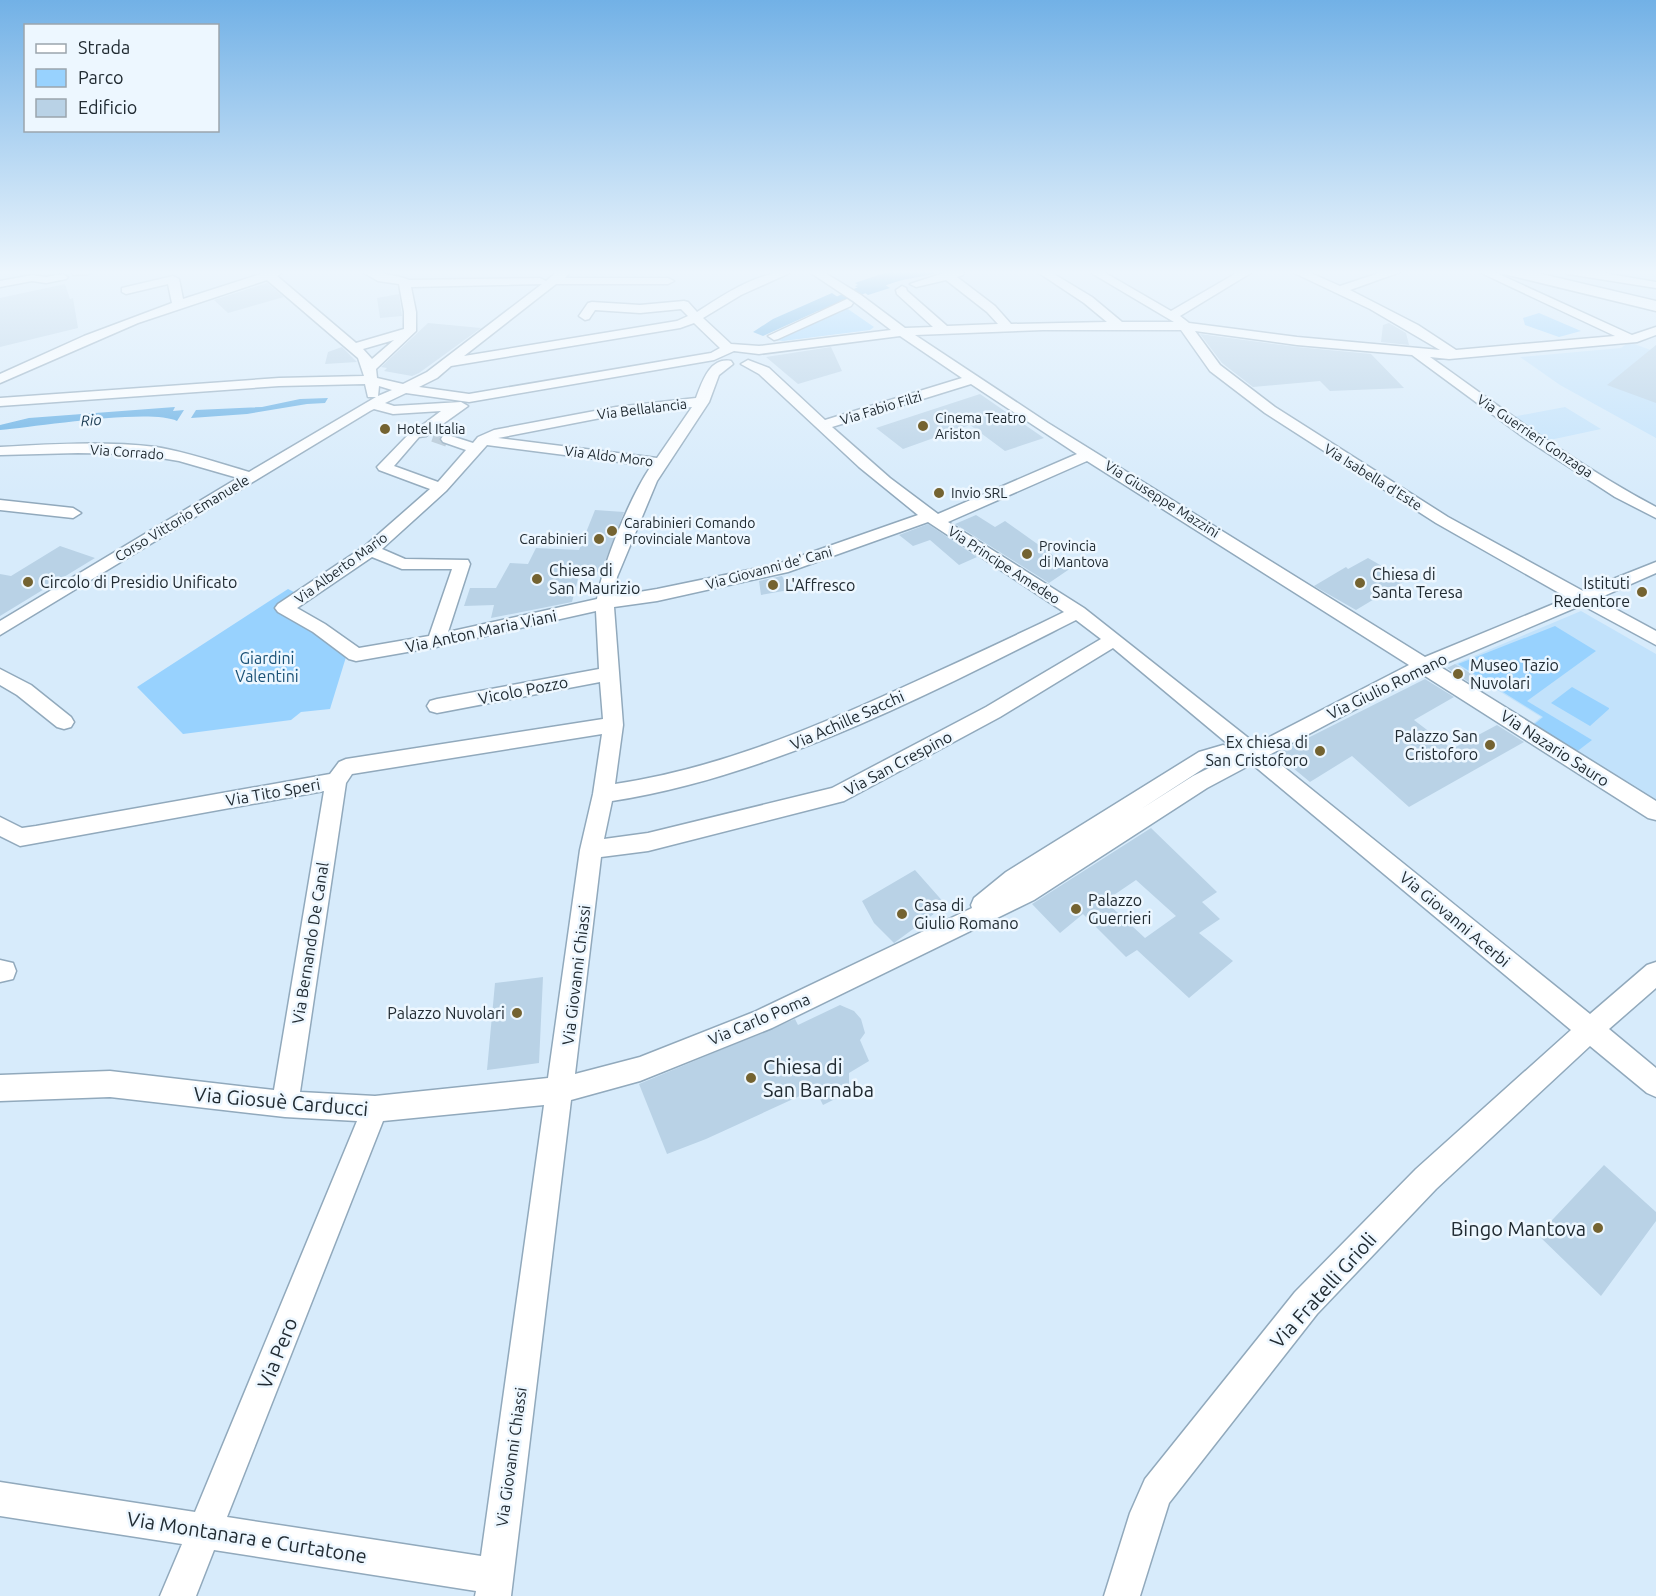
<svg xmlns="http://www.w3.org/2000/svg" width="1656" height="1596" font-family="Ubuntu,sans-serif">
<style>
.built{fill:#c2e2fb}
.green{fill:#98d2fe}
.water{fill:#62ade3}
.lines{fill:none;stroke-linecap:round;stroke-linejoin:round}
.canal{fill:#62ade3;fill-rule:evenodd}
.building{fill:#b9d2e6;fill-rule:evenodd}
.minor-tunnel{stroke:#b3c5d3;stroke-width:16;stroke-dasharray:16 8;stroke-linecap:butt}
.minor-casing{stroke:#91a9bc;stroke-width:3}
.major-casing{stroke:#91a9bc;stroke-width:3}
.minor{fill:#fff;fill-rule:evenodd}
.major{fill:#fff;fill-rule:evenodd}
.poi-dot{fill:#746331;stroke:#edf7ff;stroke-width:2}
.labels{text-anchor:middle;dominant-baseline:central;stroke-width:5;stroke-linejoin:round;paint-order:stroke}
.far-street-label{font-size:14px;fill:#212b32;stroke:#edf7ff}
.far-poi-label{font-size:14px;fill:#212b32;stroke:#edf7ff;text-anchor:start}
.far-water-label{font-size:15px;font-style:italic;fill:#193950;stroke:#edf7ff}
.poi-label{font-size:16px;fill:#212b32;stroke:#edf7ff;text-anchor:start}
.street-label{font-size:16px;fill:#212b32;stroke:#edf7ff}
.park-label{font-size:16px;fill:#1a5176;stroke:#edf7ff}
.near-poi-label{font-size:20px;fill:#212b32;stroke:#edf7ff;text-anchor:start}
.near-street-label{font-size:20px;fill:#212b32;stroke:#edf7ff}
</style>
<rect width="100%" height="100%" fill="#d7ebfb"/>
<!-- built -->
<path class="built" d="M1629,342L1656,352V438L1560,385L1520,357L1621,348Z
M1565,407L1601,429L1545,441L1512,417Z
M1581,611L1656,654V804L1530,726L1541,717L1455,664Z"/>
<!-- green -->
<path class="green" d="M845,307L874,327L870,330L783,341L776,340Z
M1539,313L1581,331L1559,337L1525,325L1523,318Z
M288,589L298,594L277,609L312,630L346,657L330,709L301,712L291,720L183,734L137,687Z
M1555,626L1596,651L1527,701L1592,740L1575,753L1532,726L1543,717L1458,664Z
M1572,687L1609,708V709L1590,726L1551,703Z"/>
<!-- water -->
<path class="water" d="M890,271H945C924,277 905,278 885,285L890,288L868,295L855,286L858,285L855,283Z
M832,293L842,300L763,336L753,332L773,319Z
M328,398L325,403L307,404L247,414L191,418L196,410L262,407L300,399Z
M175,407L173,411L184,410L177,421C150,408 36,427 0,430V425L29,418Z"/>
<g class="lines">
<!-- canal -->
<path class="canal" d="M907,271H924L821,310L817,311L811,308L856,288Z"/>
</g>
<!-- building -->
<path class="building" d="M267,283L284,297L228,313L214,300Z
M65,284L70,299L73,298L78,328L0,347V298Z
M399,294L402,316L380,318L377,298Z
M428,323L481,328L419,373L412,376L384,371L387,368L381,367Z
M1389,323L1406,333L1409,345L1381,342L1383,325Z
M1200,334L1297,347L1371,354L1404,388L1330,391L1320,381L1253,387L1222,363Z
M1656,345V403L1607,385Z
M342,347L357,362L325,364L328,352Z
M831,347L842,371L798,384L766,357Z
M980,394L1044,438L1005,451L970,425L903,449L876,428Z
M595,510L624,512L601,572L580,571L572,602L491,618L494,605L464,606L470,588H496L510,563L528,564L536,548L579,550Z
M976,515L995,527L1005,521L1071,568L1049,583L955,524Z
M928,524L977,557L959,565L930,540L913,546L899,535Z
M60,546L95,558L0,616V574L11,576Z
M1368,558L1406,580L1356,610L1314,586L1346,567L1348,569Z
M782,576L789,590L761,595L759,581Z
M1455,664L1484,681L1475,686L1447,668Z
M1425,679L1454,697L1414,720L1452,749L1497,725L1524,742L1409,807L1352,756L1310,782L1276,754Z
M1151,828L1217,892L1202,902L1220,919L1199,933L1233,961L1189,998L1137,950L1126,957L1083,914L1060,933L1032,904ZM1136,880L1176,916L1145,938L1105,901Z
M915,870L946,905L894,943L874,923L862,901Z
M543,977L539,1063L487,1070L495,983Z
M840,1005L854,1011L861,1019L865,1033L860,1040L869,1061L849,1073V1092L823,1105L815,1089L706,1139L667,1154L639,1084L795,1019L798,1025Z
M1604,1165L1656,1212V1221L1601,1296L1538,1235Z"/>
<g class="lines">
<!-- minor-tunnel -->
<path class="minor-tunnel" d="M434,434L448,439"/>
<!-- minor casing -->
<g class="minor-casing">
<path id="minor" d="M72,271H93L88,274L73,275Z
M259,271H285L277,276L356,343L404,329V312L399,284L378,281L361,271C370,271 402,276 409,280L540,278L546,281L558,271H571L565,278H668L674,281L668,284H556L464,356L677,321L688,316L681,309L640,313L595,310L589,319L585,320L579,316L588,303L592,302L640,305L684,301L688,302L697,312C726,293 759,271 794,271L741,295L703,318L731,344L759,346L891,330L853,301L808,271H822L861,295L905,328L933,327L897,294L896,290L902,286L906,288L907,291L947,326L998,324L987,312L946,280L916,287L910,284L947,272L964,271L963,275L957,277L995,306L1011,324L1107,322L1084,303L1036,271H1049L1092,297L1122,322H1174L1088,271H1102L1171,311L1240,271H1254L1180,316L1189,323L1297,337L1440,350L1370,309L1290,271H1306L1340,286L1385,271H1403L1350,290L1418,325L1456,350L1615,336L1477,271H1492L1632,335L1656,327V335L1637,342L1449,359L1430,357C1503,409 1576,465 1656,507V518L1615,497L1526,439L1412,355L1297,345L1195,331L1220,365L1275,407L1448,517L1583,591L1656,562V573L1597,599L1656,631V645L1582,605L1439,666L1656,801V820L1648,818L1422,674L1269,755L1590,1014L1647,965L1656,962V988L1609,1029L1656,1068V1097L1647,1093L1590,1046L1436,1189L1317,1314L1169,1503L1140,1596H1104L1130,1513L1145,1479L1295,1292L1416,1169L1571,1030L1252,764L1207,788L1034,900L772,1028L640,1081L571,1100L511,1596H475L476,1591L214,1550L196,1596H160L182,1544L0,1516V1482L195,1512L357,1121L285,1117L110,1097L0,1101V1075L110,1071L274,1090L324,791L20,846L0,836V817L22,828L36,826L330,774L339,762L346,759L603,719L600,682L437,713L430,711L427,706L430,701L437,699L599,669L596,611L436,647L356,661L349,659L313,632L278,612L275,608L278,604L365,546L430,489L379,470L377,467L408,435L415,434L416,430L441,411L393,414L374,409L370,411L0,635V621L238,478L179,461L137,454L78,453L0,455V447C52,444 104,441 156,447C187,452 218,463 249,472L376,397H368L365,384L279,386L0,406V398L279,378L364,376L358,358L267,280L138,323L0,383V374L84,336L172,303L168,284L126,294L122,292V288L173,276L179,279L183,299L261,274ZM542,284L427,372L403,384L377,378L376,369L416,331V312L411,287ZM694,323L720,348L711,353L469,394L419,387L437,378L451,366L680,328ZM1043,330H1181L1210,371L1265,413L1436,523L1568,598L1425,657L1048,423L915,335ZM900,336L962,378L825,420L769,368L748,360L741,364L759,374L859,467L918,515L778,564L657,589L615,596L617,577L657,481L709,402L719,375L733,364L731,361C709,357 702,383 696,398L616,407L494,430L478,437L473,443L448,435L443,436L441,439L443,442L466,450L438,482L394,466L419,437L426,436L468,406L461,402L394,406L385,403L406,393L469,402L714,360L734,351L759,354ZM394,340L372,359L363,349ZM971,384L1077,454L938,514L890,478L832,427ZM379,386L392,390L378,396ZM692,407L657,458L498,438L616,415ZM487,445L651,466C630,497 603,563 597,599L448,632L470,564L468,560L405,559L382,549L446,491ZM1087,461L1409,665L1256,744L1084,608L948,522ZM928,522L1064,612C1009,639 954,664 899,689C807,731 715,769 615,784L623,725L614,607L657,601L788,572ZM372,557L402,569H452L429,636L359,648L325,624L297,608ZM1076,620L1101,639L986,707L832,788L648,833L604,839L612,801C773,776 931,693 1076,620ZM1113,648L1234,749L1223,745L1199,752L1006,872L974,898L971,905L972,908L754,1012L640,1057L575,1074L601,857L648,851L844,801L1000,717ZM602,734L593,794L580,850L548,1078L375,1096L300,1092L346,783L352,774ZM1223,761L1193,776L1141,809L1212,763ZM544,1105L481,1556L227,1517L383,1121Z
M1563,271H1592L1656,282V288L1568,274Z
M62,274L68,277L66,279L46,283L32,281L0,287V281L32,275L46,277Z
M847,299L853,303L851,306L778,339L774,340L768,336Z
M0,500L73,508L81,513L73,518L0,510Z
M0,669L31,685L71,717L74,722L71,727L64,729L57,727L17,695L0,685Z
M0,960L13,963L16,971L13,979L0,982Z"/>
</g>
<!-- major casing -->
<g class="major-casing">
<path id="major" d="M1502,271H1529L1656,301V311L1504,274Z"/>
</g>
<!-- minor -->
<use href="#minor" class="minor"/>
<!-- major -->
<use href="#major" class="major"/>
</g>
<!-- sky -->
<linearGradient id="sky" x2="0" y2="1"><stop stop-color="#72b1e6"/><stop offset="0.55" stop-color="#edf6fd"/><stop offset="1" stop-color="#edf6fd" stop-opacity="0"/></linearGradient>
<rect width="1656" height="495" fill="url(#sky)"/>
<!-- markers -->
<g class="poi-dot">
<circle cx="923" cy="426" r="6"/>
<circle cx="385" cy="429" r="6"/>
<circle cx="939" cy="493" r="6"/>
<circle cx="612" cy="531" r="6"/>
<circle cx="599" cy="539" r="6"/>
<circle cx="1027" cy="554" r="6"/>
<circle cx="537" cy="579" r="6"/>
<circle cx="28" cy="582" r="6"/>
<circle cx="1360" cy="583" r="6"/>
<circle cx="773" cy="585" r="6"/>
<circle cx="1642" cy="592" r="6"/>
<circle cx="1458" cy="674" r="6"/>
<circle cx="1490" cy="745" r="6"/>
<circle cx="1320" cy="751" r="6"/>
<circle cx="1076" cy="909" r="6"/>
<circle cx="902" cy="914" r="6"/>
<circle cx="517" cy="1013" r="6"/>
<circle cx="751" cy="1078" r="6"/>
<circle cx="1598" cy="1228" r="6"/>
</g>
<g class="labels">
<!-- far-street labels -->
<g class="far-street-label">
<text transform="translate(881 408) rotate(-17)">Via Fabio Filzi</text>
<text transform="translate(642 409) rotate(-7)">Via Bellalancia</text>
<text transform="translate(1535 436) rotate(34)">Via Guerrieri Gonzaga</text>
<text transform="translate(127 452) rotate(4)">Via Corrado</text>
<text transform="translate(609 456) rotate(7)">Via Aldo Moro</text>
<text transform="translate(1373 477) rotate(32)">Via Isabella d'Este</text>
<text transform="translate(1162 499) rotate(32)">Via Giuseppe Mazzini</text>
<text transform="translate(182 518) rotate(-31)">Corso Vittorio Emanuele</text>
<text transform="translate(1004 565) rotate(33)">Via Principe Amedeo</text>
<text transform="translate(341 568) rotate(-36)">Via Alberto Mario</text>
<text transform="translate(769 568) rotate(-15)">Via Giovanni de' Cani</text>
</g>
<!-- far-poi labels -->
<g class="far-poi-label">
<text x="935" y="418">Cinema Teatro<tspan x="935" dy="16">Ariston</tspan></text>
<text x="397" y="429">Hotel Italia</text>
<text x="951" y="493">Invio SRL</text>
<text x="624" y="523">Carabinieri Comando<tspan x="624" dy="16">Provinciale Mantova</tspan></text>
<text x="587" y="539" text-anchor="end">Carabinieri</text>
<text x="1039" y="546">Provincia<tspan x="1039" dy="16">di Mantova</tspan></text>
</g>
<!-- far-water labels -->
<g class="far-water-label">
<text transform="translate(91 420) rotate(-4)">Rio</text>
</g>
<!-- poi labels -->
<g class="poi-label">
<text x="549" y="570">Chiesa di<tspan x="549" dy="18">San Maurizio</tspan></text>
<text x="1372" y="574">Chiesa di<tspan x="1372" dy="18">Santa Teresa</tspan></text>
<text x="40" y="582">Circolo di Presidio Unificato</text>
<text x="1630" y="583" text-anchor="end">Istituti<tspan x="1630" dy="18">Redentore</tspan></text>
<text x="785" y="585">L'Affresco</text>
<text x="1470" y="665">Museo Tazio<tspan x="1470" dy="18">Nuvolari</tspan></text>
<text x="1478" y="736" text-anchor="end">Palazzo San<tspan x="1478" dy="18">Cristoforo</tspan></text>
<text x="1308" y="742" text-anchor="end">Ex chiesa di<tspan x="1308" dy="18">San Cristoforo</tspan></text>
<text x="1088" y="900">Palazzo<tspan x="1088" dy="18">Guerrieri</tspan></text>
<text x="914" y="905">Casa di<tspan x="914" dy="18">Giulio Romano</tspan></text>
<text x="505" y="1013" text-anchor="end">Palazzo Nuvolari</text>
</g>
<!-- street labels -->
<g class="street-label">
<text transform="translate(481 631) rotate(-12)">Via Anton Maria Viani</text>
<text transform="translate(1387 686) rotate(-26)">Via Giulio Romano</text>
<text transform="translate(523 690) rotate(-11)">Vicolo Pozzo</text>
<text transform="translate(847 720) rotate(-24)">Via Achille Sacchi</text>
<text transform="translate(1555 748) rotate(33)">Via Nazario Sauro</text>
<text transform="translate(898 763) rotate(-28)">Via San Crespino</text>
<text transform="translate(273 792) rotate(-10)">Via Tito Speri</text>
<text transform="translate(1455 919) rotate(40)">Via Giovanni Acerbi</text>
<text transform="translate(310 943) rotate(-81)">Via Bernando De Canal</text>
<text transform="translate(576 975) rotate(-83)">Via Giovanni Chiassi</text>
<text transform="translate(759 1019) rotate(-23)">Via Carlo Poma</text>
<text transform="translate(511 1457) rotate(-82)">Via Giovanni Chiassi</text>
</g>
<!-- park labels -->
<g class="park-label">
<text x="267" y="658">Giardini<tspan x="267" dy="18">Valentini</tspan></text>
</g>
<!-- near-poi labels -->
<g class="near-poi-label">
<text x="763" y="1066">Chiesa di<tspan x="763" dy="23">San Barnaba</tspan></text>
<text x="1586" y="1228" text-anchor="end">Bingo Mantova</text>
</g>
<!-- near-street labels -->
<g class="near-street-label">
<text transform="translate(281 1101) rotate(5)">Via Giosuè Carducci</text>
<text transform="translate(1323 1290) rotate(-48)">Via Fratelli Grioli</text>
<text transform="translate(277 1353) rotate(-68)">Via Pero</text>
<text transform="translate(247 1537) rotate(9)">Via Montanara e Curtatone</text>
</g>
</g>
<!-- legend -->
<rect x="24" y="24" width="195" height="108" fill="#edf7ff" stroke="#9ba5ad" stroke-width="1.5"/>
<rect x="36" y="44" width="30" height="9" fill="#ffffff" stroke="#9ba5ad" stroke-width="1.5"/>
<text x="78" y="54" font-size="18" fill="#212b32">Strada</text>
<rect x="36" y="69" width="30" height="18" fill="#98d2fe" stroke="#9ba5ad" stroke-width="1.5"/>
<text x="78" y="84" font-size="18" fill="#212b32">Parco</text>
<rect x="36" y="99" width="30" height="18" fill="#b9d2e6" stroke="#9ba5ad" stroke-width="1.5"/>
<text x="78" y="114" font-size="18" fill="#212b32">Edificio</text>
</svg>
